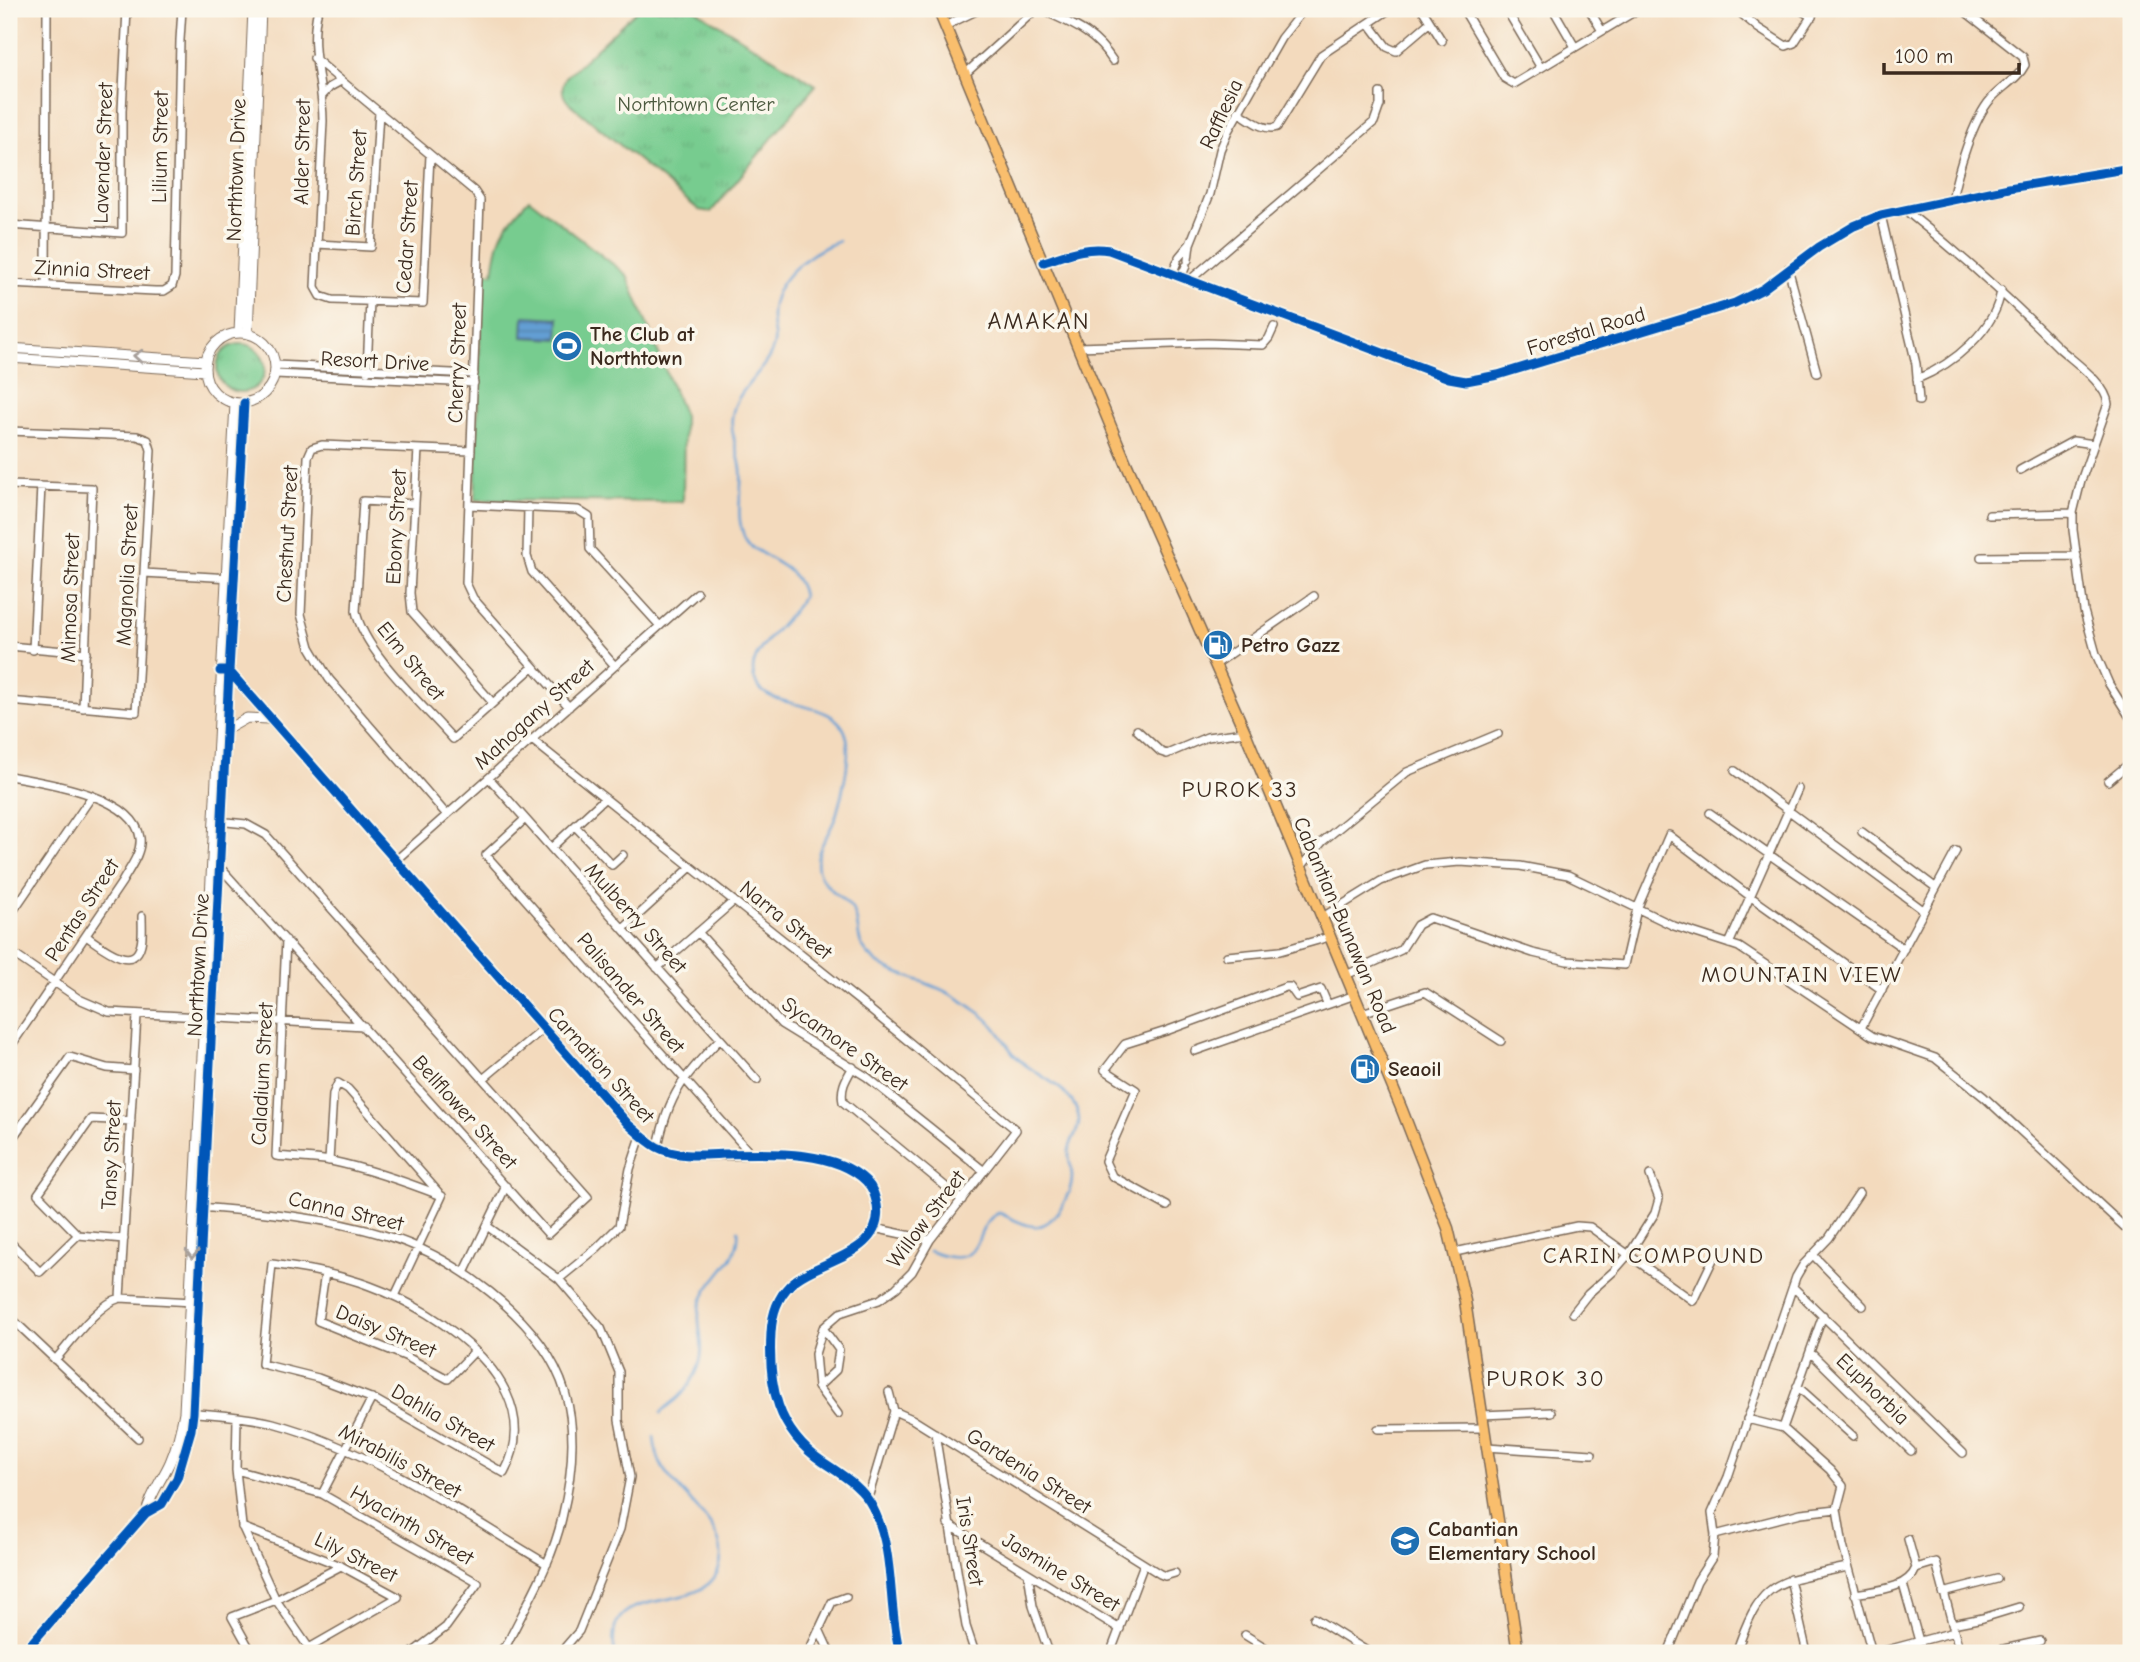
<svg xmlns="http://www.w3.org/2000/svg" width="2140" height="1662" font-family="'Comic Neue',sans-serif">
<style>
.grass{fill:url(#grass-tufts);stroke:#597b56;stroke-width:2}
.pitch{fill:#77cc8f;stroke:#597b56;stroke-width:2}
.water{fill:url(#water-rules);stroke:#4f6479;stroke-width:2}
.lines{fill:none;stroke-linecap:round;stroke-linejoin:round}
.stream{stroke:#639fd4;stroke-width:2.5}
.minor-casing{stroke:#7b6856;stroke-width:10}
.tertiary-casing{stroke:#7b6856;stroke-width:11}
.primary-casing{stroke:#7b6856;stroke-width:13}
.minor{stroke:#fff;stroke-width:7}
.tertiary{stroke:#fff;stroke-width:9}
.primary{stroke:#f9be6d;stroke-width:10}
.cycleway-casing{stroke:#fbf7ec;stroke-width:13}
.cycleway{stroke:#0057b8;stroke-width:9}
.oneway{stroke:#a79f9a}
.labels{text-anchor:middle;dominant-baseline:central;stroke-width:7;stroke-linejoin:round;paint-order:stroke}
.park-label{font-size:21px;fill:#4d5b40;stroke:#fbf7ec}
.street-label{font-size:21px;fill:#3b2a1e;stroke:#fbf7ec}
.poi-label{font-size:21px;font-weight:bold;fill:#3b2a1e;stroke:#fbf7ec;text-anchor:start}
.neighbourhood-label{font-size:23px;letter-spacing:2px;fill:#3b2a1e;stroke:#fbf7ec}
.quarter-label{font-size:24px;letter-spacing:2px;fill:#3b2a1e;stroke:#fbf7ec}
</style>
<defs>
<pattern id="grass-tufts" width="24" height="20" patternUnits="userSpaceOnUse" patternTransform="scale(1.75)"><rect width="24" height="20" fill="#77cc8f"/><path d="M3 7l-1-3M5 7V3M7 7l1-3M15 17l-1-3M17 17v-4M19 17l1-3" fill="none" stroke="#68af7b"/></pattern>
<pattern id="water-rules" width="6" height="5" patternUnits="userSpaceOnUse" patternTransform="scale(1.75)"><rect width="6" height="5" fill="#639fd4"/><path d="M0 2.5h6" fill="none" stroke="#5382ab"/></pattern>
</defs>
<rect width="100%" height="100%" fill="#fbf7ec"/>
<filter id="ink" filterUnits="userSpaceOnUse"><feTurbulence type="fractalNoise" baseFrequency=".0143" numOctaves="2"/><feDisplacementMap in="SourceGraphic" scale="14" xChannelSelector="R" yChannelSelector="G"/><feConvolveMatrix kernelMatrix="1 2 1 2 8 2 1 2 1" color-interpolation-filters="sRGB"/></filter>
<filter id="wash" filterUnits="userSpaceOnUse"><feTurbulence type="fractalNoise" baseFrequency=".00686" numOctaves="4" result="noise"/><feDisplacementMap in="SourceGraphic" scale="28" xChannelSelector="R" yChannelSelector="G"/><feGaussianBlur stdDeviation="1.57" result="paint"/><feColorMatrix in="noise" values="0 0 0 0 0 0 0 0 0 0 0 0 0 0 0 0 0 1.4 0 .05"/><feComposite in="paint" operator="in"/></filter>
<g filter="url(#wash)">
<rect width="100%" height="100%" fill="#f3dabd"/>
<!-- grass -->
<path class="grass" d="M638,9H694L816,85L711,212L699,210L569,103C561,95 561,87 566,77Z
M217 368a24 24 0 1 1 48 0a24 24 0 1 1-48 0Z"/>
<!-- pitch -->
<path class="pitch" d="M529,199L627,275L684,416L683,502L475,500L482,272L493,273C498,234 502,228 529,199Z"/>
<!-- water -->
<path class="water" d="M524,316L559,318L558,339L523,337Z"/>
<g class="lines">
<!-- stream -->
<path class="stream" d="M839,241C808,253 771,280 772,317C772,330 778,340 771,353C763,371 746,383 737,401C733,409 731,419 732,427C733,441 739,455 741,469C743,491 735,512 743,533C752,561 796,557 803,596C793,619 754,644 753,669C753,718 837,691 847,738C851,759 842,796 836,816C830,835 810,854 820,875C826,889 843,897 852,909C861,922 855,937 864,949C878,970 906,975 928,984C944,990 960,998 974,1009C984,1015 994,1025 1000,1034C1008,1045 1012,1055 1023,1063C1043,1079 1067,1086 1077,1111C1084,1127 1071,1136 1069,1151C1068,1159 1072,1168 1072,1177C1072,1194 1053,1229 1033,1226C1021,1225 1010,1217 999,1213C969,1225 990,1275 929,1251
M661,1413C666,1407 671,1404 677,1399C685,1392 691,1383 696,1373C710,1343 692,1324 702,1300C713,1273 741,1261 738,1230
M615,1653C600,1579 698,1618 718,1571C735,1530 680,1497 663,1468C657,1458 655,1448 654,1437"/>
</g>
</g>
<g filter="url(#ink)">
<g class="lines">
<!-- minor casing -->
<g class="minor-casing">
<path id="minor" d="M318,9C308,50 323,81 323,121L315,287L320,296L332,300L423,303L430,155
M1040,9C1071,24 1093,30 1113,61
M1422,9L1442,41
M1463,9L1504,78L1514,84L1639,9
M1506,9L1541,68
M1553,9L1575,47
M1589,9L1602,31
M1736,9L1758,28L1786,46L1794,43L1816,9
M1799,9L1812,17
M1369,23L1387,47L1396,51L1430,22
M945,26L980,9
M314,58L474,191L480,200L466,583L473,598L569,707
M965,74L1033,12L1039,9
M322,96L330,87L341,81
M1238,112C1250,119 1264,132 1277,127L1321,55L1390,9
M1952,200C1957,173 1973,119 1991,99C2001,87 2018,79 2025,65L2023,57L1967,13
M1905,210C1959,253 2010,299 2059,348C2073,361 2107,384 2108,404L2081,481L2073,513V530L2084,611L2096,654L2109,684L2131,719
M1881,215L1916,364L1919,401
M9,225L122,233V111L127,9
M317,244L371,247L379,112
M1179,257L1189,245
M1188,260L1190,244L1210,194L1220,150L1228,131L1281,38L1304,9
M1788,268L1817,373
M1173,272L1177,262
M1182,275L1186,266
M1191,279L1374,122L1380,105V93
M9,284L155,291H164L172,286L175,276L180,40L182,9
M46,285L47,9
M1077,347L1207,343L1263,345L1269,338L1274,327
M275,365L474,374
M367,371L370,301
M275,374L474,383
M1917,379C1952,365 1996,330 2001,290
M9,431L137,436L148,440L151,450L136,712L9,701
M418,449L410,593L412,612L493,703
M2020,470L2073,441L2094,444
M9,485L92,488L83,708
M415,504L363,501L356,611C363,651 425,707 453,739L533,667
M469,505L578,510L589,517L590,549L660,626
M528,507L527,556L532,572L615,666
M1989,515L2073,513
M1981,557L2077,556
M144,573L231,578
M9,646L86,653
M33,650L41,486
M1216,664L1314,596
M227,671L641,1136C654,1145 667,1153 684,1155C737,1162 829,1136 868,1184C874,1191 876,1199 877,1208C884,1254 817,1261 792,1284C778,1296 772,1313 771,1331C767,1384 777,1431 823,1462C841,1475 862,1487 873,1508C896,1553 887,1606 900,1653
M1137,730L1161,752L1167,754L1207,737L1245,732
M532,740L868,1008L1016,1130L930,1240L912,1272L896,1288L879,1300L840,1313L823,1328L815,1354L818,1387L838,1414
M1735,771L1923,910
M9,776C42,782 135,795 140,838C142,853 129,869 122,882L9,1049
M489,778L757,1080
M2108,781L2131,762
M1710,813L1904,949
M447,815L329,679L310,647L301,614L308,457L312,448L322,445L471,451
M525,819L486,855L750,1153
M217,821L246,824L266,835L588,1197L548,1234L219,866
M575,826L612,865L623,855
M1862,832L1935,887
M551,848L605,798
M395,861L697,593
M1300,868L1323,841L1407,772L1498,734
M9,917L92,796
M1321,918L1381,881L1425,865L1460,862L1520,866L1568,875L1674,926L1739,947L1872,1036L1935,1058L1984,1097L2131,1233
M623,929L691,867
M698,932L781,1024L867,1077L984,1171
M86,936C100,945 134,975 141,944C143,936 142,925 142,916
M286,940L276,1156C294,1158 313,1158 331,1161C369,1169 406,1182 442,1196
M1729,944L1798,789
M9,951L79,999L109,1012L364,1026
M1227,956L1280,951L1329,937
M657,968L734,901
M1346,975L1401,950L1417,925L1430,918L1533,953L1567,961L1624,965L1637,909L1669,835L1751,897L1882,990
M1362,1013L1425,992L1501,1041
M1861,1028L1956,851
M1195,1051L1355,995
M853,1067C846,1079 840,1088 843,1102L962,1200
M483,1079L544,1028
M9,1143L70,1057L107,1068L134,1070
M658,1147C668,1095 684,1076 720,1039
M329,1161L333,1094L338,1083L348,1089L439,1193
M1167,1206L1112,1176L1105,1161L1136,1090L1105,1070L1125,1044L1166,1031L1286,987H1290L1297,997L1321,989L1327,1003
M199,1207C263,1212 325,1217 387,1236C424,1247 460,1268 490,1292C570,1356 586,1419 562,1518C552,1563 527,1603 507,1644L498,1653
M487,1226L559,1279L601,1328L619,1372V1420L630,1477L620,1529L579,1631L560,1653
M874,1228L930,1240
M124,1239L78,1235L38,1194L91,1119L131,1121
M9,1241L40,1272L78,1235
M1455,1252L1577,1226L1590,1227L1693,1301L1717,1251
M1814,1256L1863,1306
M272,1264C305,1269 339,1274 370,1286C441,1312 551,1387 504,1473L376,1400L318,1378L262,1364Z
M325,1273L318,1321L405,1356L448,1379L475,1351
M464,1273L506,1186
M559,1279L597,1248L619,1226L630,1169L641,1136
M1793,1287L1963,1453
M395,1296L442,1196
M120,1298L137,1015
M1573,1313L1588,1294L1614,1271L1629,1254L1655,1213L1659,1199L1650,1175
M9,1316L138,1438
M1810,1352L1911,1451
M55,1360C71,1342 98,1304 120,1298L193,1302
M1797,1386L1853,1436
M818,1387L836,1370L839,1350L823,1328
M894,1411L912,1419L1160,1574L1165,1576L1175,1573
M188,1412C216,1415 245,1416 273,1423C372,1450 459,1512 547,1564
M1482,1415L1551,1412
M237,1417L236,1470L242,1526L276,1600L309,1648L310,1653
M1747,1419L1783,1428L1830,1470L1843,1486L1837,1509L1843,1546L1872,1653
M1783,1428L1823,1315
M1378,1429L1484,1428
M935,1433L966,1626L975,1653
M1487,1447L1592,1454
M236,1470L322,1494L478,1583L446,1627L412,1653
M322,1494L372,1398
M868,1498L894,1411L889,1392
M948,1524L1120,1629
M242,1527L341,1566L398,1597
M1715,1535L1801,1513L1837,1509
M1908,1539L1916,1568
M1028,1573L1033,1606L1049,1653
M1790,1579L1807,1653
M1903,1584L1919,1641
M1943,1593L1997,1579
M1855,1594C1876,1590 1907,1590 1916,1568L1936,1562L1960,1653
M1314,1618L1370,1653
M1952,1624L1983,1618L2019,1607
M819,1629L830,1653
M1245,1635L1274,1653
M1113,1646L1144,1564
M309,1648L398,1597
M252,1653L232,1617L276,1600L341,1566
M808,1653L832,1602L846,1597
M1668,1653L1697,1581L1713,1556L1715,1535L1712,1513L1728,1477L1796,1277L1803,1265L1829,1238L1859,1193
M1736,1653C1762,1577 1774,1583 1847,1567
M1876,1653L1954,1632
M1986,1653L2040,1641"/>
</g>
<!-- tertiary casing -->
<g class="tertiary-casing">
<path id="tertiary" d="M1044,262C1066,255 1085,246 1109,250L1449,378L1466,381L1498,375L1735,303L1763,289L1819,247L1854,226L1881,215L2009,188L2131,168
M239,333L253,9
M205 368a35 35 0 1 1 70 0a35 35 0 1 1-70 0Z
M248,334L261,9
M9,348L206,361
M9,358L205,371
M224,731L247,718L268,719
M146,1513C150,1494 162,1480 170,1462C177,1446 181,1429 184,1412L235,403
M23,1653L146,1513L162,1504L177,1478L191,1430L193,1413L229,671L244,403"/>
</g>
<!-- primary casing -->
<g class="primary-casing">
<path id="primary" d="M938,9L1126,463L1245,732L1402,1110L1448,1228L1465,1301L1518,1653"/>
</g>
<!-- minor -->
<use href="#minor" class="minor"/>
<!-- tertiary -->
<use href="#tertiary" class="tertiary"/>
<!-- primary -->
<use href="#primary" class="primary"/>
<!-- cycleway casing -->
<g class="cycleway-casing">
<path id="cycleway" d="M1044,262C1066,255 1085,246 1109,250L1449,378L1466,381L1498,375L1735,303L1763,289L1819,247L1854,226L1881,215L2009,188L2131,168
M220,671H229L628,1124C637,1132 646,1141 657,1147C678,1158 702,1155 724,1154C767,1153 834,1149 866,1181C873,1188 875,1196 877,1205C885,1256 816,1259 790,1285C777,1298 772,1314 771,1333C768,1386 777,1431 823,1462C842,1475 863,1487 873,1508C896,1553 887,1606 900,1653
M23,1653L146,1513L162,1504L177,1478L191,1430L193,1413L229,671L244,403"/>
</g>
<!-- cycleway -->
<use href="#cycleway" class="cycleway"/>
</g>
<!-- one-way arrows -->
<defs><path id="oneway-chevron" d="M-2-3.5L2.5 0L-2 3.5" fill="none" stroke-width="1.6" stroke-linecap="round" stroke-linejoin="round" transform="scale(1.75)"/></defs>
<g class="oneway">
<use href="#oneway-chevron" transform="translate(138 356) rotate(-176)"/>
<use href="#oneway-chevron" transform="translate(192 1254) rotate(93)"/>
</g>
</g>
<!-- icons -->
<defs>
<g id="stadium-disc" transform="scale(1.575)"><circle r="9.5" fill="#1f6fb2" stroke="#fbf7ec"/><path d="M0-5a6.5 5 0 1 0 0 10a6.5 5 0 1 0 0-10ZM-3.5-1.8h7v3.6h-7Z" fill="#fff"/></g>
<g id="fuel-disc" transform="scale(1.575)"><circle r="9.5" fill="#1f6fb2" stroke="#fbf7ec"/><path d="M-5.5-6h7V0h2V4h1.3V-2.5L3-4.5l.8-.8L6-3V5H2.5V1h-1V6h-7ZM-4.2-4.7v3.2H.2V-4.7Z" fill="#fff"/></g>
<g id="school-disc" transform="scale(1.575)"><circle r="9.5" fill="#1f6fb2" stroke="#fbf7ec"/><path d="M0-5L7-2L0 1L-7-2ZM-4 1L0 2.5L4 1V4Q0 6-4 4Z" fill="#fff"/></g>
</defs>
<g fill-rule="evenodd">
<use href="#stadium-disc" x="567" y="346"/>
<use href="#fuel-disc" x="1218" y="645"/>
<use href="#fuel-disc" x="1365" y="1069"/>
<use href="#school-disc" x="1405" y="1541"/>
</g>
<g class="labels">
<!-- park labels -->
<g class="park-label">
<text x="696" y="104">Northtown Center</text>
</g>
<!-- street labels -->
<g class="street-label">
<text transform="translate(1221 114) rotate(-65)">Rafflesia</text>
<text transform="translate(160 147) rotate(-89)">Lilium Street</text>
<text transform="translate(302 152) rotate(-89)">Alder Street</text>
<text transform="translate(103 153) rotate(-88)">Lavender Street</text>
<text transform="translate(236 170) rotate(-88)">Northtown Drive</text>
<text transform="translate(356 183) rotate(-86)">Birch Street</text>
<text transform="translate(407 237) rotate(-86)">Cedar Street</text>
<text transform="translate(92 270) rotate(3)">Zinnia Street</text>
<text transform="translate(1586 331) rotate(-17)">Forestal Road</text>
<text transform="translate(375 361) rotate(3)">Resort Drive</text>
<text transform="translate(457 363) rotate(-88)">Cherry Street</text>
<text transform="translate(396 527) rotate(-87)">Ebony Street</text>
<text transform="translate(287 534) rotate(-87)">Chestnut Street</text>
<text transform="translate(127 575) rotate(-87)">Magnolia Street</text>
<text transform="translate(70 598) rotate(-88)">Mimosa Street</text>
<text transform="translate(411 661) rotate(51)">Elm Street</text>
<text transform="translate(534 714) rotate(-42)">Mahogany Street</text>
<text transform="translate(82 910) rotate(-57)">Pentas Street</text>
<text transform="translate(636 918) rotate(48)">Mulberry Street</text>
<text transform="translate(786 920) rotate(39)">Narra Street</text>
<text transform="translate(1345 925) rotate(67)">Cabantian-Bunawan Road</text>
<text transform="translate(198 965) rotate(-87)">Northtown Drive</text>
<text transform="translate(631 993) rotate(49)">Palisander Street</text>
<text transform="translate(845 1044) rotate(35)">Sycamore Street</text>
<text transform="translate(601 1065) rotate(48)">Carnation Street</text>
<text transform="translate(262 1074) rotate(-87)">Caladium Street</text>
<text transform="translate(465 1112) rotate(48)">Bellflower Street</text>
<text transform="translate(111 1155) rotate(-87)">Tansy Street</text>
<text transform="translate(346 1211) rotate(13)">Canna Street</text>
<text transform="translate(926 1219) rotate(-53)">Willow Street</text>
<text transform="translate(386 1331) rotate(23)">Daisy Street</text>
<text transform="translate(1873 1389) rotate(44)">Euphorbia</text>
<text transform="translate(443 1418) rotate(30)">Dahlia Street</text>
<text transform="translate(400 1461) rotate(28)">Mirabilis Street</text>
<text transform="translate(1029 1471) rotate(32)">Gardenia Street</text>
<text transform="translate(412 1525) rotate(30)">Hyacinth Street</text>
<text transform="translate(970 1541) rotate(81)">Iris Street</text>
<text transform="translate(356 1557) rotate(26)">Lily Street</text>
<text transform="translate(1061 1572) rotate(31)">Jasmine Street</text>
</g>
<!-- poi labels -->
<g class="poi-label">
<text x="590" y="334">The Club at<tspan x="590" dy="24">Northtown</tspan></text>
<text x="1241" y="645">Petro Gazz</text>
<text x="1388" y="1069">Seaoil</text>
<text x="1428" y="1529">Cabantian<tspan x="1428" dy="24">Elementary School</tspan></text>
</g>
<!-- neighbourhood labels -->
<g class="neighbourhood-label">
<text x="1240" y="789">PUROK 33</text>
<text x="1802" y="974">MOUNTAIN VIEW</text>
<text x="1654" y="1255">CARIN COMPOUND</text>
<text x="1546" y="1378">PUROK 30</text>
</g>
<!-- quarter labels -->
<g class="quarter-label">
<text x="1039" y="321">AMAKAN</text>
</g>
</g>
<!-- margin -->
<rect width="2140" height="1662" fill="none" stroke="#fbf7ec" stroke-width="35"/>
<!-- scale -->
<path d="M1884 63v10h135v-10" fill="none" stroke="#3b2a1e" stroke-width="3.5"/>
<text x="1895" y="63" font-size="21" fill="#3b2a1e" stroke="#fbf7ec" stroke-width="5" paint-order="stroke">100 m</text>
</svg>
